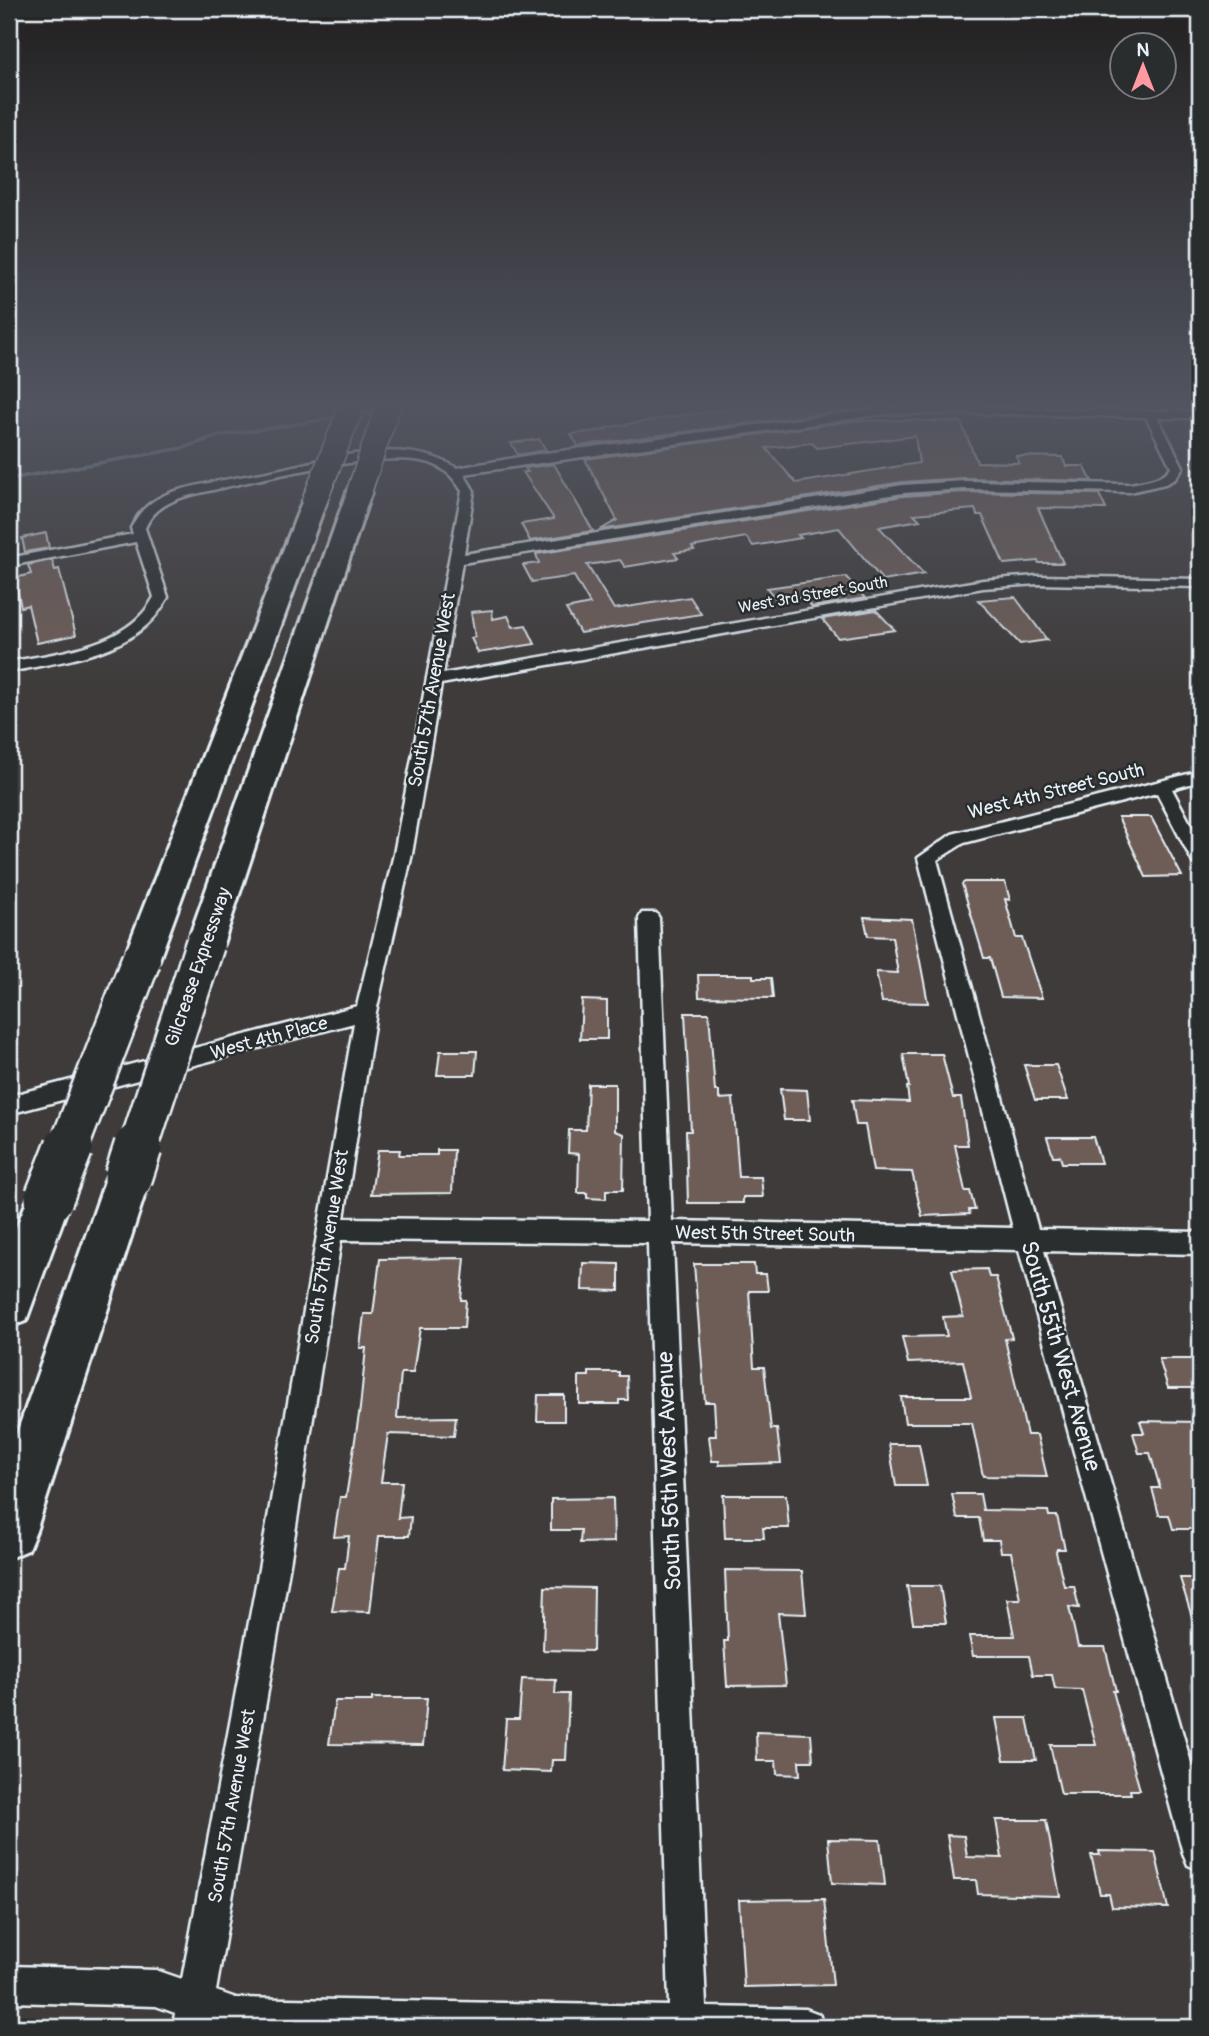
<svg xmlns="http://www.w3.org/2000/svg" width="1209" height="2036" font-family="Pangolin,sans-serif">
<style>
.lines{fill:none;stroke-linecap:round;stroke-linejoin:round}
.stream{stroke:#879da3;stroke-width:3.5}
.building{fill:#6e5d56;stroke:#e8f1f8;stroke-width:2;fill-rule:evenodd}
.service-casing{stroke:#e8f1f8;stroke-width:6}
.minor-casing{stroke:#e8f1f8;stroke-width:5}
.primary-casing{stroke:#e8f1f8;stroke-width:5}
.motorway-casing{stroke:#e8f1f8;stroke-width:6}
.service{fill:#2a2d2e;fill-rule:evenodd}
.minor{fill:#2a2d2e;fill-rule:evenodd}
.primary{fill:#2a2d2e;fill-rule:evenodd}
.motorway{fill:#2a2d2e;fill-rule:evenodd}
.motorway-bridge-far2-casing{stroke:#e8f1f8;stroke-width:27;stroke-linecap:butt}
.motorway-bridge-far1-casing{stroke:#e8f1f8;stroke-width:43;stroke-linecap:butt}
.motorway-bridge-casing{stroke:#e8f1f8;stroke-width:52;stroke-linecap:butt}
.motorway-bridge-far2{stroke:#2a2d2e;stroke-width:24}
.motorway-bridge-far1{stroke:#2a2d2e;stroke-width:38}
.motorway-bridge{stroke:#2a2d2e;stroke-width:47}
.labels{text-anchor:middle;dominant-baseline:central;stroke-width:5;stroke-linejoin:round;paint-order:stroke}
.far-street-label{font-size:16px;fill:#e8f1f8;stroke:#2a2d2e}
.street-label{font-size:19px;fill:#e8f1f8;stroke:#2a2d2e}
.near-street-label{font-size:23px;fill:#e8f1f8;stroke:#2a2d2e}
</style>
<rect width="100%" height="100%" fill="#3e3b3a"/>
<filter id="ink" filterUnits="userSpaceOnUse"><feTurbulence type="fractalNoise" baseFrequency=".0143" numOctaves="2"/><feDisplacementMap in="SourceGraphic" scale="14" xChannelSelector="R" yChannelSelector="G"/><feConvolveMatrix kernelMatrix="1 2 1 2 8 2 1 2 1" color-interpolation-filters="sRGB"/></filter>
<g filter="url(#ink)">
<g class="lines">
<!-- stream -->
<path class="stream" d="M395,408L424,403
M353,415L380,411
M9,479L183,448L217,436L342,417"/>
</g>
<!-- building -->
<path class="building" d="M782,403H836L843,411L578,446L571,434L606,430L605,428L677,416Z
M910,420L961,422L977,462L1019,463L1016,456L1062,457L1066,466H1084L1092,481L964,478L903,482L600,530L617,520L585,459L852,421ZM915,436L919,463L796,483L766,448L812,443L817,448Z
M539,439L546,450L518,455L511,443Z
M554,464L593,531L530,541L521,524L554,519L523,472H528L525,468Z
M964,492L1099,494L1106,509L1038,508L1063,563H1039L1038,561L1004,564L982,515H977L975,509L914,514L920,520L879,527L924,574L883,581L839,528L798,535L801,538L753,546L746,537L692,547L694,550L674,553L678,558L625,567L620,560L587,565L614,609L690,597L701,614L580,633L566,609L590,604L574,576L532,582L523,565L539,563L536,554L903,496Z
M46,533L49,548L25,552L22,538Z
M52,560L55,570L59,569L76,635L37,643L28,605L21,607L15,578L31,574L28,565Z
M846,577L865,598L812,607L804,597L778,602L767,588Z
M1015,597L1047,640L1020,644L978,600Z
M492,610L493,619L508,616L513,627L526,625L535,644L478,653L471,638L475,637L471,612Z
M876,610L895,630L838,638L822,619Z
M1118,817H1151L1182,876L1146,877Z
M965,882H1005L1010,900L1005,899L1016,938H1022L1042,998L1001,997L990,958H984L962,884Z
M864,917L912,919L928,1003L882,1002L876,972L898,973L892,937L868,936Z
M698,975H753V978H771L773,998L699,997Z
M582,1000L607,1001V1039H580Z
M685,1013H709L715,1091H719V1099L733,1098L739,1177H761L763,1197H743V1203H688L686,1131H691Z
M440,1051H477L475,1075H437Z
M903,1054H942L953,1098H961L968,1145H955L965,1191H970L975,1210H969L970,1214L922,1216L912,1172L873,1171L865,1125H856L852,1100L909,1102L907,1087H909Z
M1024,1065H1056L1068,1100H1035Z
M588,1084H615V1131L624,1134L623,1190H606V1199L587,1198V1193H578L579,1154L568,1153L569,1130H586Z
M780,1089L807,1090L810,1120H784Z
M1047,1137H1093L1101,1163H1062L1060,1156H1053Z
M378,1150H400L399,1155H437V1150H454L452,1193L371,1194Z
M465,1258L461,1300H466L464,1328H420L413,1373H401L397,1418L456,1417L454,1436L388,1434L381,1482H402L398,1518L411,1517L409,1536H379L370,1612L332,1611L339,1568H345L349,1536L334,1537L340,1497H346L360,1408L366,1348H360L364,1314H373L380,1259Z
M583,1263L619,1264V1291L582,1290Z
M694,1264H754L755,1274H766L768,1291H749L754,1367H764L771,1429H777L781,1463L719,1465V1461H712L709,1436H716L714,1402H705Z
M987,1269L989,1277H996L1012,1338L1005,1339L1027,1435H1037L1047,1477L983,1476L972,1423H905L901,1397H971L963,1361L908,1363L902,1337L947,1336L943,1317L963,1316L952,1270Z
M1159,1359H1194L1200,1377V1388H1168Z
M589,1372H619V1376H627L628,1400H619V1404H579V1376H589Z
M538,1395H564V1421H537Z
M1140,1421L1200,1422V1529H1173L1169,1515H1159L1152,1488H1160L1150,1453H1139L1133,1433H1144Z
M889,1444H919L927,1486H896Z
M952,1494H980L983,1510L1048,1511L1049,1516H1057L1065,1549H1057L1056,1552L1064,1586H1074L1079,1608L1069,1607L1078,1647H1105L1116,1691H1113L1140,1790H1130L1131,1794H1061L1050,1745H1096L1082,1690L1055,1689L1052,1675H1033L1029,1656H973L969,1636H1014L1007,1599H1020L1011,1552H1001L999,1540H983L979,1518H957Z
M723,1495H786L789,1528H763L764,1538H725Z
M613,1498L614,1542L580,1543L581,1530H551V1499Z
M725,1570L802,1571L806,1614L778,1613L786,1685L727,1686L724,1641H728Z
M1180,1578H1200V1629L1196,1630Z
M907,1586H940L946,1623H913Z
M545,1587L594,1588L593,1651L543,1650Z
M522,1679L556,1680L555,1694H569L566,1760H552L551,1772L502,1770L506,1719H519Z
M372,1698H427L423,1745L329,1744L335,1701H372Z
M996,1718H1027L1036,1760H1004Z
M756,1732L811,1734L813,1761H799L800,1775L777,1774L776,1761H757Z
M996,1820H1046L1060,1896L978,1894L976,1880H954L947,1835L964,1836L967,1857L1002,1858Z
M828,1839L880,1840L885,1885L832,1883Z
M1099,1851L1155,1852L1168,1908L1112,1907L1109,1894H1100L1091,1855H1100Z
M824,1899L833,1985L744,1987L739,1900Z"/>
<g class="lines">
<!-- service casing -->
<g class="service-casing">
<path id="service" d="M1167,403H1173L1181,415L1180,416H1176Z"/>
</g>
<!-- minor casing -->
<g class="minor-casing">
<path id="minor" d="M946,407L1200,412V418H1158L1183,467L1175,479L1165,484L1130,492L964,489L903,493L462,563L443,674L983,580L1037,576L1200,579V587L1037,584L983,588L441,684L412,854L376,1012L344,1218L648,1221L639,918L642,913H656L659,918L672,1221L1013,1228L918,858L952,834L1200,771V781L1172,789L1200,842V865L1193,863L1191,859L1157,793L964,843L937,860L1038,1229L1200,1232V1254L1044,1251L1200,1794V1870L1188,1865L1183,1853L1019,1250L673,1243L706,2007L806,2009L819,2014L824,2027H216L210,2025L209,2027H173L175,2013L156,2006L9,2002V1966L156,1970L182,1979L261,1558L354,1023L9,1114V1096L357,1006L394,854L462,491C454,479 448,471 435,465C391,445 246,483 195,494C173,499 154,507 145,528L168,597C139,655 66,660 9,672V662C59,652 128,647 154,597L136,542L9,566V558L133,534L131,528C140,509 153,499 172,492C203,483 235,478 267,472C326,460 402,434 457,468L531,455L884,408ZM946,413L1146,417L1171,467C1162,480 1145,481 1130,484L964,481L903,485L464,554L474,491L464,474L884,414ZM341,1240L648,1243L669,2006L236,1998L216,1991L291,1558Z"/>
</g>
<!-- primary casing -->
<g class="primary-casing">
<path id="primary" d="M9,403H20L9,409Z"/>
</g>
<!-- motorway casing -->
<g class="motorway-casing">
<path id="motorway" d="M359,485L367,487L371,492L223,944L218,953L205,957L192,953L187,944L347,492L351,487Z
M314,495L322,497L326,502L159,960L154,970L141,974L128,970L123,960L302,502L306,497Z
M128,1159L143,1165L150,1178L36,1531L28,1550L9,1558V1456L106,1178L113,1165Z
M49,1179L64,1184L71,1198L26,1321L9,1327V1245L34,1184Z"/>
</g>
<!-- service -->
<use href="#service" class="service"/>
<!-- minor -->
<use href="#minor" class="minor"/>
<!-- primary -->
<use href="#primary" class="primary"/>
<!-- motorway -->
<use href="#motorway" class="motorway"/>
<!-- motorway-bridge-far2 casing -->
<g class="motorway-bridge-far2-casing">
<path id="motorway-bridge-far2" d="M359,492L389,403
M314,502L353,403"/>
</g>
<!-- motorway-bridge-far1 casing -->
<g class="motorway-bridge-far1-casing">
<path id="motorway-bridge-far1" d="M68,1149L141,960
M138,1149L205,944"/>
</g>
<!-- motorway-bridge casing -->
<g class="motorway-bridge-casing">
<path id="motorway-bridge" d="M128,1178L138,1147
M49,1198L69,1147"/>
</g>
<!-- motorway-bridge-far2 -->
<use href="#motorway-bridge-far2" class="motorway-bridge-far2"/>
<!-- motorway-bridge-far1 -->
<use href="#motorway-bridge-far1" class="motorway-bridge-far1"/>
<!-- motorway-bridge -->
<use href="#motorway-bridge" class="motorway-bridge"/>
</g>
</g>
<!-- sky -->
<linearGradient id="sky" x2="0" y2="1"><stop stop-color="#222020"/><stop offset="0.59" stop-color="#525560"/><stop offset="1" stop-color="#525560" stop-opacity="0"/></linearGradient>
<rect width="1209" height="688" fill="url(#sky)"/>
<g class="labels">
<!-- far-street labels -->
<g class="far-street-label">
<text transform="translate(813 595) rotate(-10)">West 3rd Street South</text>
</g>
<!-- street labels -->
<g class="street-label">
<text transform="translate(432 690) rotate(-80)">South 57th Avenue West</text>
<text transform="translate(1056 791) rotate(-14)">West 4th Street South</text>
<text transform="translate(198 967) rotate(-71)">Gilcrease Expressway</text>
<text transform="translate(269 1038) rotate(-15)">West 4th Place</text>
<text transform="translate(765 1234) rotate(1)">West 5th Street South</text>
<text transform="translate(327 1247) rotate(-81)">South 57th Avenue West</text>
<text transform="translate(232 1806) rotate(-80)">South 57th Avenue West</text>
</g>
<!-- near-street labels -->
<g class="near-street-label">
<text transform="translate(1061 1356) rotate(74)">South 55th West Avenue</text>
<text transform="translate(669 1471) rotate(-92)">South 56th West Avenue</text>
</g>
</g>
<!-- margin -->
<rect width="1209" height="2036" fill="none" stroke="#2a2d2e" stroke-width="35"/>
<rect x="18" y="18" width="1174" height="2001" fill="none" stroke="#e8f1f8" stroke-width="2.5" filter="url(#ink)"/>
<!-- north arrow -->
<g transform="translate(1143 66)"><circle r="33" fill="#2a2d2e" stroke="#767b7f" stroke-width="2"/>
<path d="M0-5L12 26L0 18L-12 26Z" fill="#ff9aa2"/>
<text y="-10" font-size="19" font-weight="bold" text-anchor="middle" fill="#e8f1f8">N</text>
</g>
</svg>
